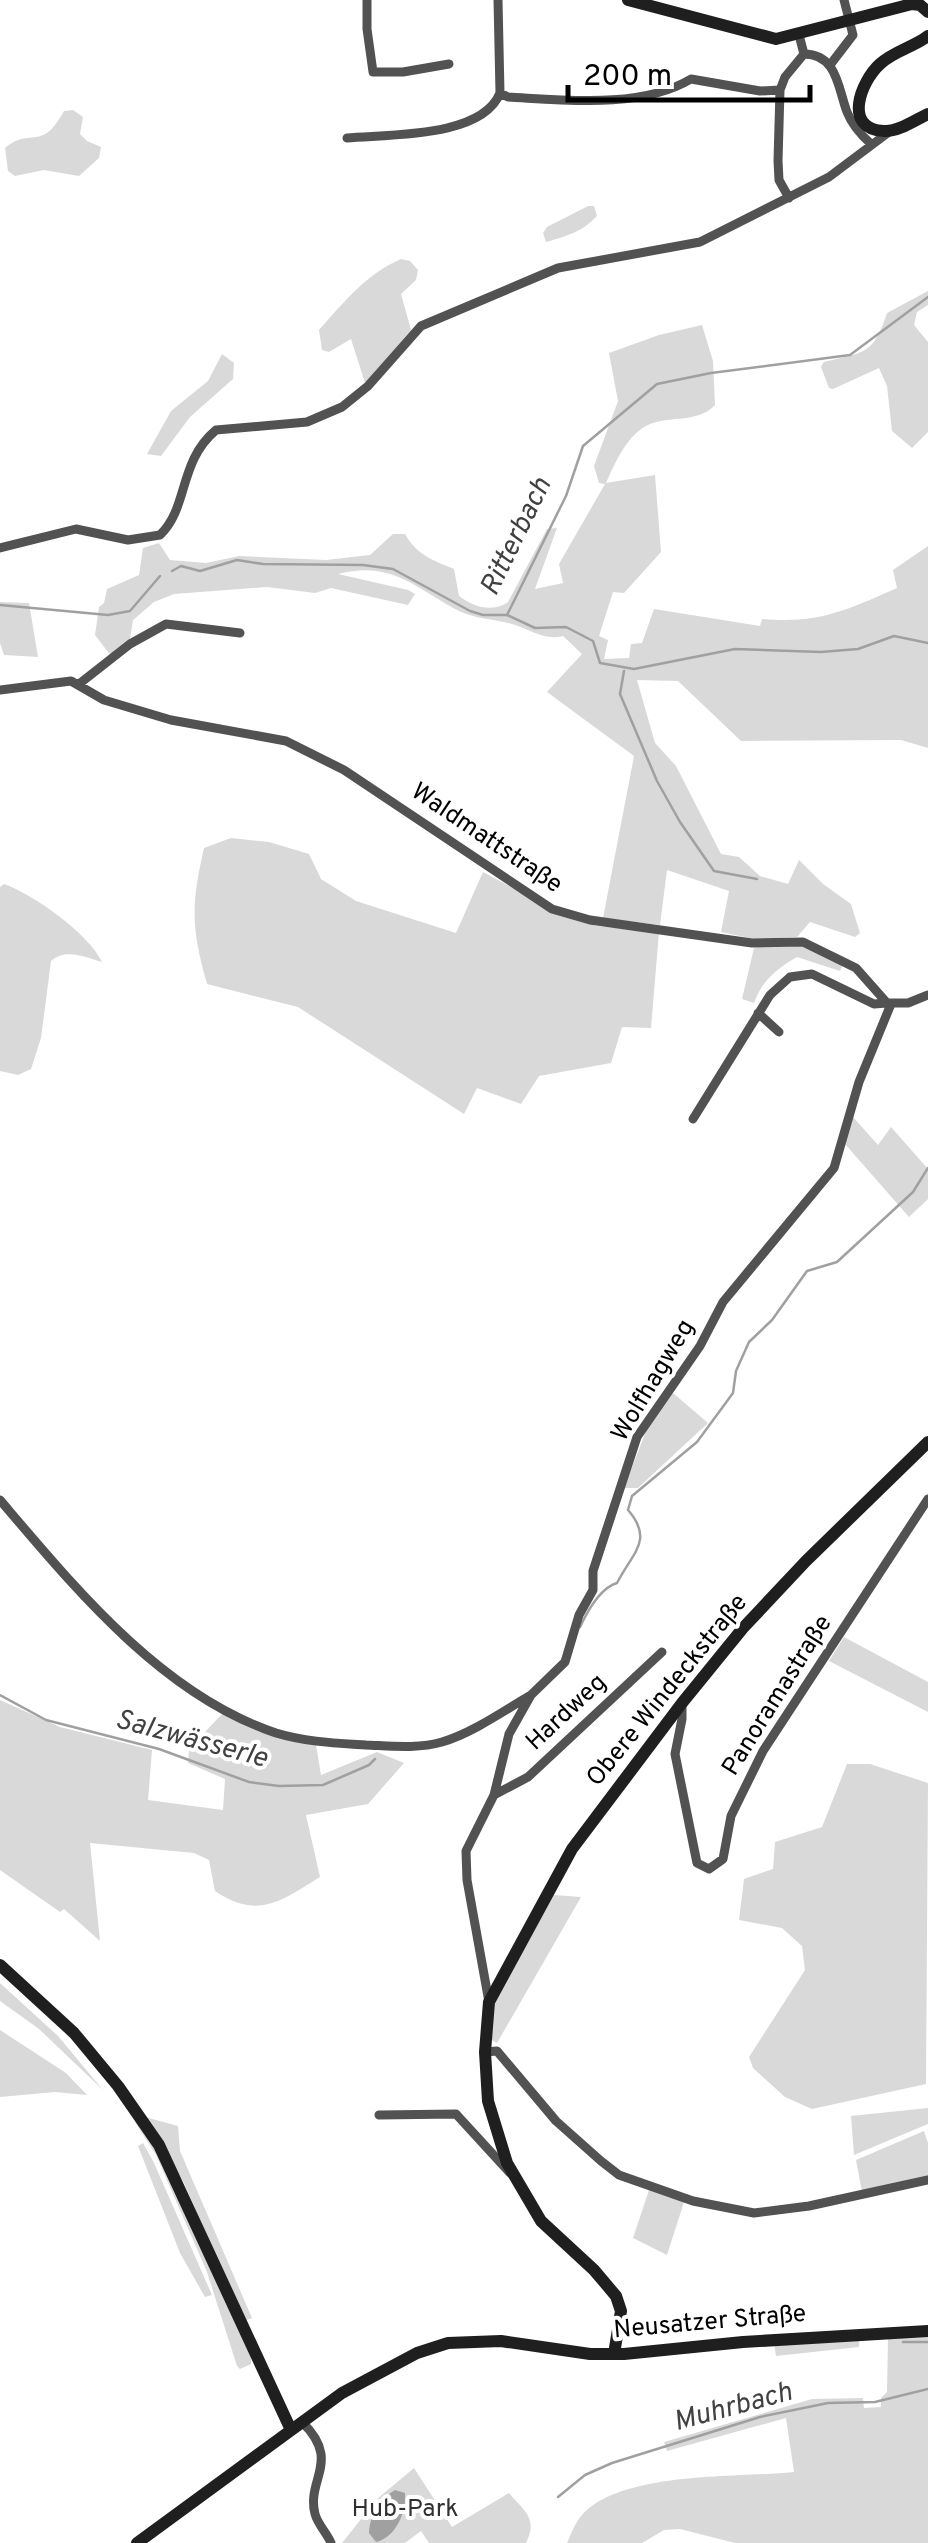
<svg xmlns="http://www.w3.org/2000/svg" width="928" height="2543" font-family="Overpass,sans-serif">
<style>
.green{fill:#d9d9d9}
.water{fill:#a0a0a0}
.lines{fill:none;stroke-linecap:round;stroke-linejoin:round}
.stream{stroke:#a0a0a0;stroke-width:2.5}
.street{stroke:#525252;stroke-width:9}
.secondary{stroke:#1f1f1f;stroke-width:12}
.labels{text-anchor:middle;dominant-baseline:central;stroke-width:8;stroke-linejoin:round;paint-order:stroke}
.street-label{font-size:25px;fill:#000;stroke:#fff}
.park-label{font-size:25px;fill:#303030;stroke:#fff}
.water-label{font-size:28px;font-style:italic;fill:#414141;stroke:#fff}
</style>
<rect width="100%" height="100%" fill="#fff"/>
<!-- green -->
<path class="green" d="M73,110L83,117L80,134L87,141L101,147L99,158L79,176L44,170L15,176L8,171L5,148C32,126 41,153 64,111Z
M588,206H594L597,216C582,232 567,236 546,242L543,233L547,227Z
M401,259L410,261L418,270L416,280L401,294L411,330L365,383L351,339L329,352L322,350L319,330C344,302 366,274 401,259Z
M928,291V305L917,312L914,325L928,342V432L912,448L892,431L887,386L879,368L833,389L829,388L821,367L824,362C865,352 873,355 887,313Z
M702,325L713,361L715,405C697,424 670,415 648,425C627,435 615,463 606,483L655,475L661,552L624,593L613,592L599,636L608,640L604,659L629,658L631,644L642,643L654,609L760,626L762,619C819,624 847,610 897,588L893,570L928,546V748L901,740L741,741L678,681L637,680L655,743L676,766L721,854L739,857L760,876L788,884L799,860L823,884L851,904L860,933L855,937L810,922L797,937L754,939L721,932L729,891L667,870L660,925L603,918L634,756L547,692L582,654L563,636C545,641 529,629 512,624C495,619 475,619 459,611C415,588 392,560 338,574L408,590L415,594L408,605L331,588L315,593L267,587L174,594L154,602L133,620L130,639L111,656L95,635L99,607L104,603L107,589L139,575L143,548L159,543L170,560L206,563L239,556L326,560L370,555L393,534H405C417,555 432,560 454,569L459,596C474,607 492,613 508,602L547,529L557,528L535,589L563,583L559,564L605,484L599,483L594,466L618,401L609,353L659,335Z
M222,354L234,363L233,379L190,417L161,456L147,454L171,411L208,381Z
M0,602L29,603L38,657L4,655L0,643Z
M231,838L269,842L309,854L321,879L356,901L456,933L483,872L552,909L596,926L659,932L651,1028L622,1027L611,1063L539,1076L521,1104L477,1088L464,1114L298,1007L207,984C191,927 191,905 204,848Z
M4,884C34,895 88,933 102,962C85,957 66,948 51,961L41,1038L31,1069L18,1075L0,1071V887Z
M775,944H798L843,964L840,971L797,957C776,969 762,981 754,1003L742,999L754,948Z
M853,1117L878,1145L891,1127L928,1169V1199L909,1217L845,1144Z
M673,1393L708,1423L638,1488H624L648,1426Z
M844,1637L928,1682V1712L829,1661Z
M0,1700L60,1727L152,1750L148,1800L223,1810L225,1779L188,1763L189,1749L223,1713L257,1731L316,1745L321,1775L377,1752L404,1763L368,1804L306,1815L320,1877C281,1901 258,1920 215,1891L209,1860L194,1853L90,1843L100,1941L64,1909L60,1912L0,1870Z
M847,1764H870L928,1783L926,2084L812,2109L785,2097L753,2068L749,2057L805,1970L802,1946L782,1928L739,1920L744,1879L773,1869L775,1842L822,1827Z
M554,1895L581,1897L497,2043L490,2039L495,2001Z
M0,1983L58,2036L103,2090L39,2029L0,2001Z
M0,2030L66,2073L87,2095L55,2092L0,2097Z
M928,2108V2124L854,2155L851,2116Z
M145,2117L178,2126L180,2151L252,2318L244,2321L184,2183Z
M135,2122H140L154,2143L251,2357V2364L240,2369L237,2366L207,2272L156,2155Z
M924,2131L928,2143V2177L862,2192L856,2160Z
M143,2143L154,2163L212,2295L205,2297L180,2253L138,2146Z
M649,2190L684,2202L667,2255L633,2238Z
M928,2336V2543H735L680,2529L664,2530L642,2543H567C571,2534 575,2523 582,2515C622,2471 737,2478 794,2472L786,2418L667,2451L664,2442L812,2399L863,2398L864,2408L881,2407V2398L887,2392L888,2338Z
M859,2338V2347L776,2356L774,2343Z
M414,2468L452,2527L509,2493C525,2512 538,2518 526,2543H429L421,2531L405,2543H342L377,2499Z"/>
<!-- water -->
<path class="water" d="M395,2490L405,2493C407,2512 395,2538 376,2542L369,2533C369,2516 380,2499 395,2490Z"/>
<g class="lines">
<!-- stream -->
<path class="stream" d="M172,571L181,566L200,571L237,560L263,564L363,565L393,569L470,611L483,615H507L566,496L583,446L657,384L711,373L850,355L928,297
M0,605L108,615L130,611L160,576
M507,615L535,628L566,627L593,641L600,663L634,669L735,649L821,652L858,649L894,636L928,643
M624,671L620,694L657,781L680,822L714,871L757,879
M580,1627C587,1612 600,1588 617,1583C633,1552 654,1540 628,1510L632,1496L697,1442L733,1393L736,1371L749,1342L772,1320L807,1271L837,1262L913,1192L928,1168
M0,1695L46,1720L159,1749L249,1782L279,1786L323,1785L369,1765L375,1759
M903,2342H928
M558,2497L585,2475L612,2463L760,2417L828,2403L875,2402L928,2389"/>
<!-- street -->
<path class="street" d="M367,0V29L373,72H403L449,64
M498,0L500,93L508,97C564,100 641,109 691,79L760,91L780,90
M804,54C837,54 838,88 847,112C852,125 861,135 871,144
M830,65L853,35L844,0
M347,138C389,134 482,138 500,93
M789,198L779,180L778,161L780,90L785,77L804,54L799,35
M0,548L76,529L128,540L160,535C189,507 178,462 216,430L307,422L342,407L368,386L421,326L558,268L700,242L829,177L889,132
M79,684L130,644L166,624L240,633
M0,690L71,681L104,700L171,720L286,741L344,770L552,909L590,920L752,943L803,942L856,968L887,1003H908L928,995
M758,1013L779,1032
M693,1119L770,995L790,977L812,974L874,1004L887,1003
M0,1500C75,1588 162,1695 276,1733C306,1742 335,1743 366,1745C391,1746 418,1749 442,1742C472,1733 502,1712 529,1696
M682,1704V1719L675,1754L697,1863L709,1869L723,1859L731,1816L763,1751L928,1499
M494,1795L528,1777L662,1652
M489,2002L467,1880L466,1851L494,1795L509,1734L531,1695L565,1662L579,1615L593,1590V1571L637,1437L700,1346L723,1302L834,1168L859,1082L891,1004
M485,2052L497,2051L556,2121L601,2161L619,2175L693,2201L754,2213L809,2206L928,2180
M379,2115L456,2114L510,2173
M302,2422C342,2461 306,2479 315,2514C318,2525 327,2533 331,2543"/>
<!-- secondary -->
<path class="secondary" d="M628,0L776,39L912,4L920,5L928,12
M928,36C914,47 894,51 880,64C861,81 842,129 884,131C898,132 915,120 928,114
M0,1965L74,2033L118,2086L159,2145L291,2430
M614,2354L621,2311L616,2296L594,2270L541,2221L507,2163L488,2101L485,2052L489,2002L572,1849L682,1703L743,1628L806,1561L928,1442
M137,2543L342,2393L417,2353L448,2343L501,2341L590,2354H624L743,2342L928,2331"/>
</g>
<g class="labels">
<!-- street labels -->
<g class="street-label">
<text transform="translate(486 839) rotate(34)">Waldmattstraße</text>
<text transform="translate(654 1381) rotate(-59)">Wolfhagweg</text>
<text transform="translate(668 1691) rotate(-51)">Obere Windeckstraße</text>
<text transform="translate(778 1696) rotate(-58)">Panoramastraße</text>
<text transform="translate(567 1713) rotate(-43)">Hardweg</text>
<text transform="translate(710 2323) rotate(-5)">Neusatzer Straße</text>
</g>
<!-- park labels -->
<g class="park-label">
<text x="405" y="2510">Hub-Park</text>
</g>
<!-- water labels -->
<g class="water-label">
<text transform="translate(517 537) rotate(-64)">Ritterbach</text>
<text transform="translate(191 1740) rotate(15)">Salzwässerle</text>
<text transform="translate(733 2408) rotate(-15)">Muhrbach</text>
</g>
</g>
<!-- scale -->
<path d="M568 85v15h242v-15" fill="none" stroke="#000000" stroke-width="5"/>
<text x="583" y="85" font-size="30" fill="#000000" stroke="#ffffff" stroke-width="8" paint-order="stroke">200 m</text>
</svg>
